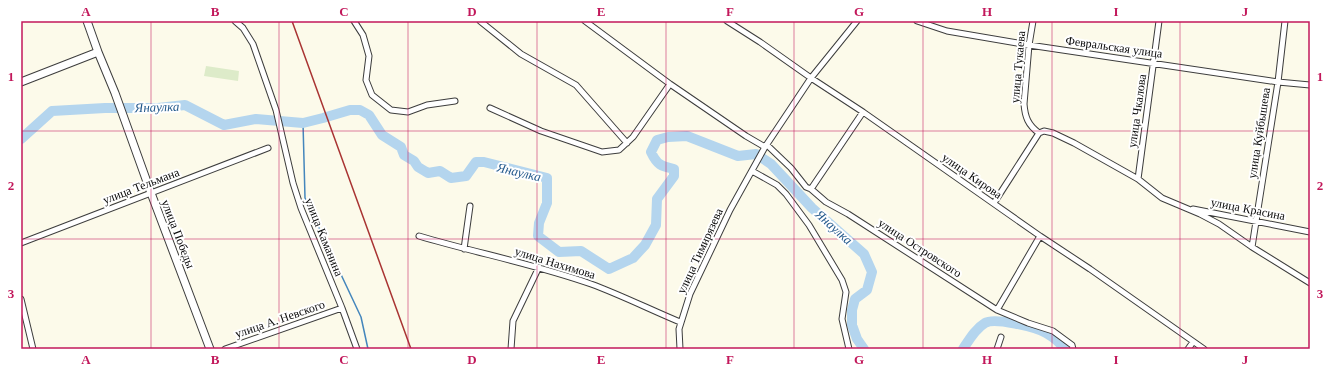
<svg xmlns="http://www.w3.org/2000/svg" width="1331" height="370" font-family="Georgia,serif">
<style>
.pitch{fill:#ddebc9}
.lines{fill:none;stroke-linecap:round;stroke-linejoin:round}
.stream{stroke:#4486bc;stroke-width:1.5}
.river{stroke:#b4d5ee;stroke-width:10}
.minor-casing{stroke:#3d3d3d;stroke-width:7}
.tertiary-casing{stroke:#3d3d3d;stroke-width:9}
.minor{stroke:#fff;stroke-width:5}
.tertiary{stroke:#fff;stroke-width:7}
.rail{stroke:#a93433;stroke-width:1.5}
.grid{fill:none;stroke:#c2185b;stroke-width:1;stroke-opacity:0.55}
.labels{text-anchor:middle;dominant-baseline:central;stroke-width:4;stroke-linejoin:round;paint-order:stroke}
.street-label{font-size:12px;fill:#0a0a0a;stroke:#fff}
.water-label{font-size:13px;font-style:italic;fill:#23598c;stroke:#fff}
.neatline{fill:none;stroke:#c2185b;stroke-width:1.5}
.grid-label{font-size:13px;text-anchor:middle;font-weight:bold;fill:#c2185b}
</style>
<rect width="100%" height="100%" fill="#fcfaea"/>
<!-- pitch -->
<path class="pitch" d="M206,66L239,71L238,81L204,76Z"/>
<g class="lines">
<!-- stream -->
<path class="stream" d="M303,123L305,198L361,317L368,349"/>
<!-- river -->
<path class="river" d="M21,139L52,111L105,108H158L185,105L224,125L256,119L303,123L323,118L350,110H360L369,115L382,135L401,147L404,155L414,161L418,167L428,173L440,171L451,178L466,176L476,162H484L547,178V203L539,223L538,236L559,252L581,251L609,269L633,258L645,245L656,225L657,199L674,176V169C661,166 657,165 651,152L657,140L668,137L687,136L738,156L756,154L771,164L812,208L864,254L872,272L867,290L855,299L852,310V325L857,339L864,349
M963,349C969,340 975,329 985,323C994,317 1036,327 1046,333C1053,337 1060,342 1064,349"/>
<!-- minor casing -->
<g class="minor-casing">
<path id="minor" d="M235,21L243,28L253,44L276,110L293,183L301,208L342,308L357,349
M354,21L363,35L369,56L366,80L372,95L391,110L408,112L427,105L455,101
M480,21L521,54L576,85L627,143
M585,21L670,84L746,136L765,147
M727,21L760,42L811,78L863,112L1040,236L1090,269L1204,349
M917,21L947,31L1029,45L1278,82L1310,85
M1033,21L1029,45L1024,104C1025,117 1028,125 1039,133
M490,108L541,131L602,152L619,150L633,137L670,84
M767,145L791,168L806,187L811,189L826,202L848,214L997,310L1028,323L1053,331L1072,345L1073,349
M752,171L777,185L786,194L809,225L842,280L846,292L842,319L849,349
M1138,179L1159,21
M811,189L863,112
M994,203L1039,133L1044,131L1053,133L1074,143L1138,179L1162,198L1200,214L1219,224L1252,247L1310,283
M1193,209L1310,232
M419,236C476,253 535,264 591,284C621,295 651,310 680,322
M21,243L268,148
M1252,247L1278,82L1285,21
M464,249L470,206
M21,299L33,349
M997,310L1040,236
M225,349L342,308
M511,349L513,321L539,267
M680,349L679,329L690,294L730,210L765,147L811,78L857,21
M997,349L1001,337
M1188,349L1193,342"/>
</g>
<!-- tertiary casing -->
<g class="tertiary-casing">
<path id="tertiary" d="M87,21L98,52L115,93L151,193L210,349
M21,82L98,52"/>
</g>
<!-- minor -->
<use href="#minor" class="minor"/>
<!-- tertiary -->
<use href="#tertiary" class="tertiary"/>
<!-- rail -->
<path class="rail" d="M292,21L411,349"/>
</g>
<!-- grid -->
<path class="grid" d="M151,21V349M279,21V349M408,21V349M537,21V349M666,21V349M794,21V349M923,21V349M1052,21V349M1180,21V349M21,131H1310M21,239H1310"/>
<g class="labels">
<!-- street labels -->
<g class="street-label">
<text transform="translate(1114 47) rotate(8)">Февральская улица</text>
<text transform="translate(1018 67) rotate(-85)">улица Тукаева</text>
<text transform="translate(1137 111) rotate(-82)">улица Чкалова</text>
<text transform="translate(1259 133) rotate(-81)">улица Куйбышева</text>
<text transform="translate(972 176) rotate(35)">улица Кирова</text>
<text transform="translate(141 186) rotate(-21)">улица Тельмана</text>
<text transform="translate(1248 209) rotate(11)">улица Красина</text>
<text transform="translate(178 234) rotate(69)">улица Победы</text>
<text transform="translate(324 237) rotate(68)">улица Каманина</text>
<text transform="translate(920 248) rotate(33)">улица Островского</text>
<text transform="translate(700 251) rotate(-65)">улица Тимирязева</text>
<text transform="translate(555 263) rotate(17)">улица Нахимова</text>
<text transform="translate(280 319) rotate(-19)">улица А. Невского</text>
</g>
<!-- water labels -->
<g class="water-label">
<text transform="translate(157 107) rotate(-2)">Янаулка</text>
<text transform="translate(519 172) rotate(13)">Янаулка</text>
<text transform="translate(834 227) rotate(42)">Янаулка</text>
</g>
</g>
<!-- border -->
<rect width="1331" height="370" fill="none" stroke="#ffffff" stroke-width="44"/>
<rect x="22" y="22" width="1287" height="326" class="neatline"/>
<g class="grid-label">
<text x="86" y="16">A</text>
<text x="215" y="16">B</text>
<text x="344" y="16">C</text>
<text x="472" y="16">D</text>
<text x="601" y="16">E</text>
<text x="730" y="16">F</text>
<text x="859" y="16">G</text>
<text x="987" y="16">H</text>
<text x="1116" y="16">I</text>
<text x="1245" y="16">J</text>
<text x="11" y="81">1</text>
<text x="1320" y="81">1</text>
<text x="11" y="190">2</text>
<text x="1320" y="190">2</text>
<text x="11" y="298">3</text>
<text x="1320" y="298">3</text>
<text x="86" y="364">A</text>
<text x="215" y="364">B</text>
<text x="344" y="364">C</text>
<text x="472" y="364">D</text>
<text x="601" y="364">E</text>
<text x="730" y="364">F</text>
<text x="859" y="364">G</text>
<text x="987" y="364">H</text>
<text x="1116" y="364">I</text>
<text x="1245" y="364">J</text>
</g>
</svg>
